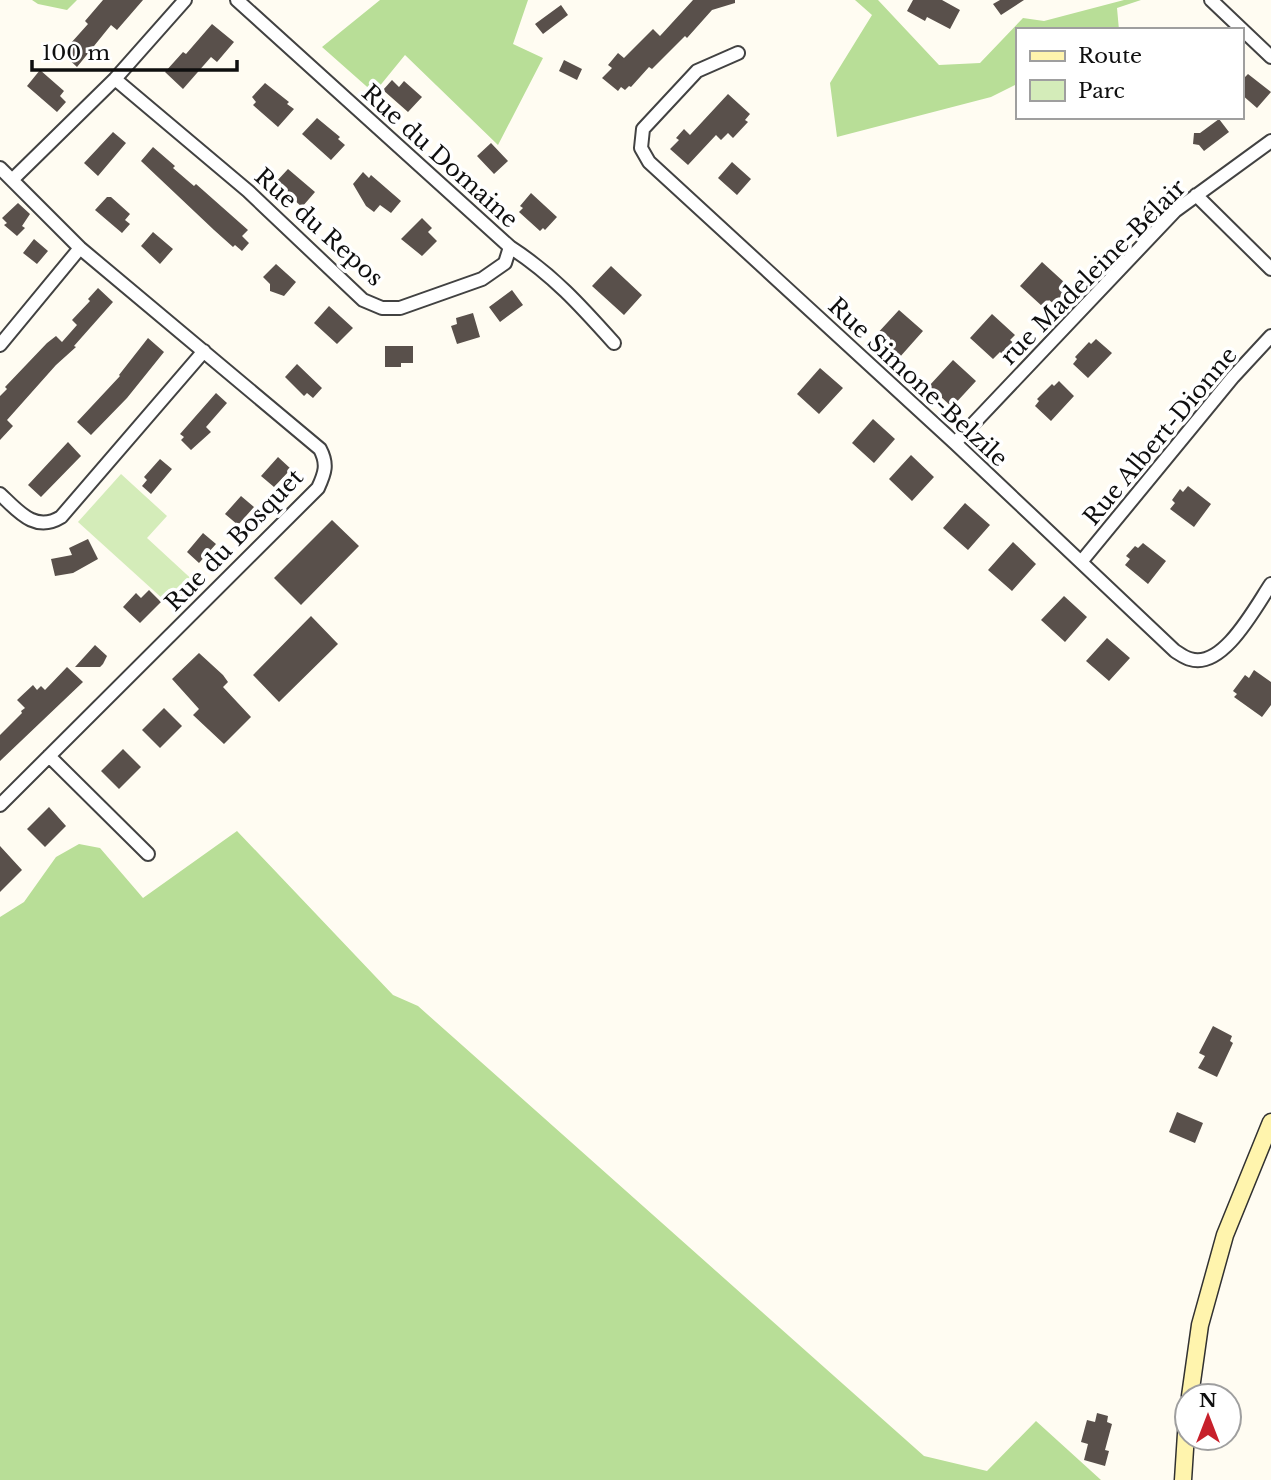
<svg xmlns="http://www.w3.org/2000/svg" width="1271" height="1480" font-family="'Libre Baskerville',serif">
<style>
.green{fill:#d4ecb9}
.forest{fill:#b8de97}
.building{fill:#59504b}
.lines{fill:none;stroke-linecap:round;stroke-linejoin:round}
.street-casing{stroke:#424242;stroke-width:16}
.secondary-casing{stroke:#313131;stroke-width:19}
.street{stroke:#fff;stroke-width:12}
.secondary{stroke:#fff4ad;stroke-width:16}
.labels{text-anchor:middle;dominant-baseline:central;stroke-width:7;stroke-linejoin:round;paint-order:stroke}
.street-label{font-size:23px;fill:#0f0f0f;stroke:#fff}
</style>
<rect width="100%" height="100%" fill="#fffcf2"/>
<!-- green -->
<path class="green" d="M121,474L167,516L147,538L198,585L174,609L78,522Z"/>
<!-- forest -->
<path class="forest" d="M32,0H77L67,10L38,4Z
M380,0H528L513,44L543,58L498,145L405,55L374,93L322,47Z
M855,0H878L939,65L980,63L1023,18L1044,21L1124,0H1141L1117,8L1119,30H1017V84L991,97L837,137L830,83L872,15Z
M237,831L393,995L418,1006L924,1456L987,1471L1036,1421L1101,1480H0V917L24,902L56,857L79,844L100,848L143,898Z"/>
<!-- building -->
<path class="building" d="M103,0H143L117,30L111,25L77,67L62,53L88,24L85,21Z
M693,0H735V3L712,10L687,38L685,36L652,69L649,67L631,87L629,86L625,90L621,87L618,91L602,78L612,68L608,65L618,53L624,58L653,29L660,36Z
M913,0H942L960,10L950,29L927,17L925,21L907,11Z
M1000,0H1024L1001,15L993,4Z
M561,5L568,15L543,34L535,24Z
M212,24L234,42L217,62L211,57L183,89L165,72L183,52L186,54Z
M564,60L582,69L577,80L559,71Z
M40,70L64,91L60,96L66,102L57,112L27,86Z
M1248,74L1271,92L1257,108L1241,94V81Z
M392,80L399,87L404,81L422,97L408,112L383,90Z
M265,83L289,102L287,104L294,109L278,127L253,105L256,102L252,97Z
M728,94L750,114L745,120L748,122L733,138L728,133L721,140L716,135L688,165L670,149L679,140L676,138L684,129L690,135Z
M317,118L340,137L338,139L345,145L331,160L302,134Z
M1219,119L1229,132L1204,151L1199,145L1193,144L1194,133H1200Z
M113,132L126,143L98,176L84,163Z
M491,143L508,161L494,174L477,156Z
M153,147L175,166L173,168L194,186L196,184L248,230L242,236L249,243L242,251L235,245L233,247L214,230L141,161Z
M732,162L751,179L737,195L718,178Z
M288,169L315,192L302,207L275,183Z
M363,172L369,178L371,175L401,201L391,213L380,205L374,212L366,206L353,184Z
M531,193L557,217L545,230L543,228L540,231L519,212L523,208L520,206Z
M107,197H111L130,214L125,220L130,224L122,233L95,210Z
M18,203L30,214L22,226L25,228L17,236L4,225L7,223L2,218Z
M422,218L432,228L428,232L437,241L422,256L401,239Z
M153,232L173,249L160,264L141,246Z
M34,239L48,251L37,264L23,253Z
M1042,262L1065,283L1060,288L1064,293L1054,304L1049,300L1043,307L1020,286Z
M276,264L296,282L284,296L270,291V284L263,277Z
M611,266L642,295L624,315L592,286Z
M98,288L113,302L74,346L76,347L56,365L7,420L13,426L0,440V396L7,389L5,387L47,343L56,336L62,342L77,325L72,320L90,301L88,299Z
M512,290L523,305L500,322L489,307Z
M329,306L353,328L337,344L314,323Z
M899,310L923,331L899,358L875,336Z
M473,313L480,337L457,344L451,326L457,324L456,318Z
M992,314L1015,335L1010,340L1015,344L1004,356L1000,352L993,359L970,338Z
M148,338L164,352L127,398L91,435L77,422L120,376L119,375Z
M1096,339L1112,353L1088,378L1073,364L1077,359L1075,357L1089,342L1091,344Z
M385,346H413V363H401V367H385Z
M953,360L976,381L952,407L929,386Z
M297,364L322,388L313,398L307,393L304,396L285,377Z
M820,368L843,388L819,414L797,394Z
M1059,381L1074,396L1051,421L1035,406L1039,401L1037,399L1052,384L1054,386Z
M216,393L227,403L206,427L211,432L191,450L181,440L184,437L180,434Z
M873,419L895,439L874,463L852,443Z
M68,442L81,456L41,497L28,485Z
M911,455L934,477L912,501L889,479Z
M278,457L291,469L274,487L261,476Z
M160,459L172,469L151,494L142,486L147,480L144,477Z
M1188,486L1211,504L1194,527L1170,509L1175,503L1172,500L1180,489L1183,492Z
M241,496L254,507L238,525L225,514Z
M965,503L990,525L968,550L943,528Z
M332,520L359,546L301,605L274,578Z
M203,533L216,544L199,563L187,552Z
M88,539L98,559L73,573L55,576L51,559L72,555L69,548Z
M1013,542L1036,564L1012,591L988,570Z
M1143,543L1166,561L1148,584L1125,565L1130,559L1126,556L1135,546L1138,548Z
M149,590L161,602L140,623L123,607L136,593L141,598Z
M1064,596L1087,617L1065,642L1041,620Z
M311,616L338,644L279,702L253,675Z
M1107,638L1130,658L1109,681L1086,661Z
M95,645L107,656L103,664L100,667H75Z
M199,653L223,675L228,682L223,687L251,717L224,744L193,715L199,709L172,679Z
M67,667L83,682L0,761V735L22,713L21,711L25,708L17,700L33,685L37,690L41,686L45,690Z
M1254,670L1271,682V705L1262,717L1234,697L1237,694L1233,691L1245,675L1249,678Z
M164,708L182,726L160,748L142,730Z
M123,749L141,767L119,789L101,771Z
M49,807L66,826L45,847L27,829Z
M0,846L22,870L0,892Z
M1213,1026L1232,1036L1230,1041L1233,1043L1217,1077L1198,1068L1205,1056L1199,1053Z
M1177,1112L1203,1123L1195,1143L1169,1132Z
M1097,1413L1108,1416L1107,1422L1112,1424L1105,1450L1109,1451L1105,1466L1084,1460L1088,1444L1081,1442L1087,1420L1095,1422Z"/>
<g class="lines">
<!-- street casing -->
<g class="street-casing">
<path id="street" d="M237,0L510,247C553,275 580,305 614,343
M1211,0L1271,57
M738,53L697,71L643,129L641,148L649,162L955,443L1175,651C1180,654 1185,658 1190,659C1223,670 1256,606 1271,584
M115,79L248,191L363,300L382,308H400L482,279L505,263L510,247
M0,168L80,248L320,449C328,464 325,473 318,488L0,805
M12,180L115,79L185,0
M1196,195L1271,269
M0,345L80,248
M955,443L1175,211L1271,141
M0,494C18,511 35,533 61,517L204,351
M1081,562L1233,377L1271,336
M49,756L148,854"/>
</g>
<!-- secondary casing -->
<g class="secondary-casing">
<path id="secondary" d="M1190,1396L1200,1325L1225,1235L1271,1122
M1183,1480L1187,1418"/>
</g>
<!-- street -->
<use href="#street" class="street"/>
<!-- secondary -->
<use href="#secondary" class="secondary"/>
</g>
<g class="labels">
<!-- street labels -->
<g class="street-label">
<text transform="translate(440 156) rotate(42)">Rue du Domaine</text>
<text transform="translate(319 227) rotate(42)">Rue du Repos</text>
<text transform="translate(1093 272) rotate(-45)">rue Madeleine-Bélair</text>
<text transform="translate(918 382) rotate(43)">Rue Simone-Belzile</text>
<text transform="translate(1160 436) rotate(-50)">Rue Albert-Dionne</text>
<text transform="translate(234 540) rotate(-46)">Rue du Bosquet</text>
</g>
</g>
<!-- legend -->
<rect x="1016" y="28" width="228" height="91" fill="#ffffff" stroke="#9f9f9f" stroke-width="2"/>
<rect x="1030" y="51" width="35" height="10" fill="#fff4ad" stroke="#9f9f9f" stroke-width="2"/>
<text x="1078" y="63" font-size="21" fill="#0f0f0f">Route</text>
<rect x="1030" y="80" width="35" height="21" fill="#d4ecb9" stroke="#9f9f9f" stroke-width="2"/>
<text x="1078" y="98" font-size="21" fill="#0f0f0f">Parc</text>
<!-- north arrow -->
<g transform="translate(1208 1417)"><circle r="33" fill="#ffffff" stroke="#9f9f9f" stroke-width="2"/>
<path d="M0-5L12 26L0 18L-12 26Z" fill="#c7202b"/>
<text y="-10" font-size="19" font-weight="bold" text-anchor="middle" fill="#0f0f0f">N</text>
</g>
<!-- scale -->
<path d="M32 60v10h205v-10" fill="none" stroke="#0f0f0f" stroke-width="3.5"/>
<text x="42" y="60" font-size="21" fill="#0f0f0f" stroke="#ffffff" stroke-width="5" paint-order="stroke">100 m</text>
</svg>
